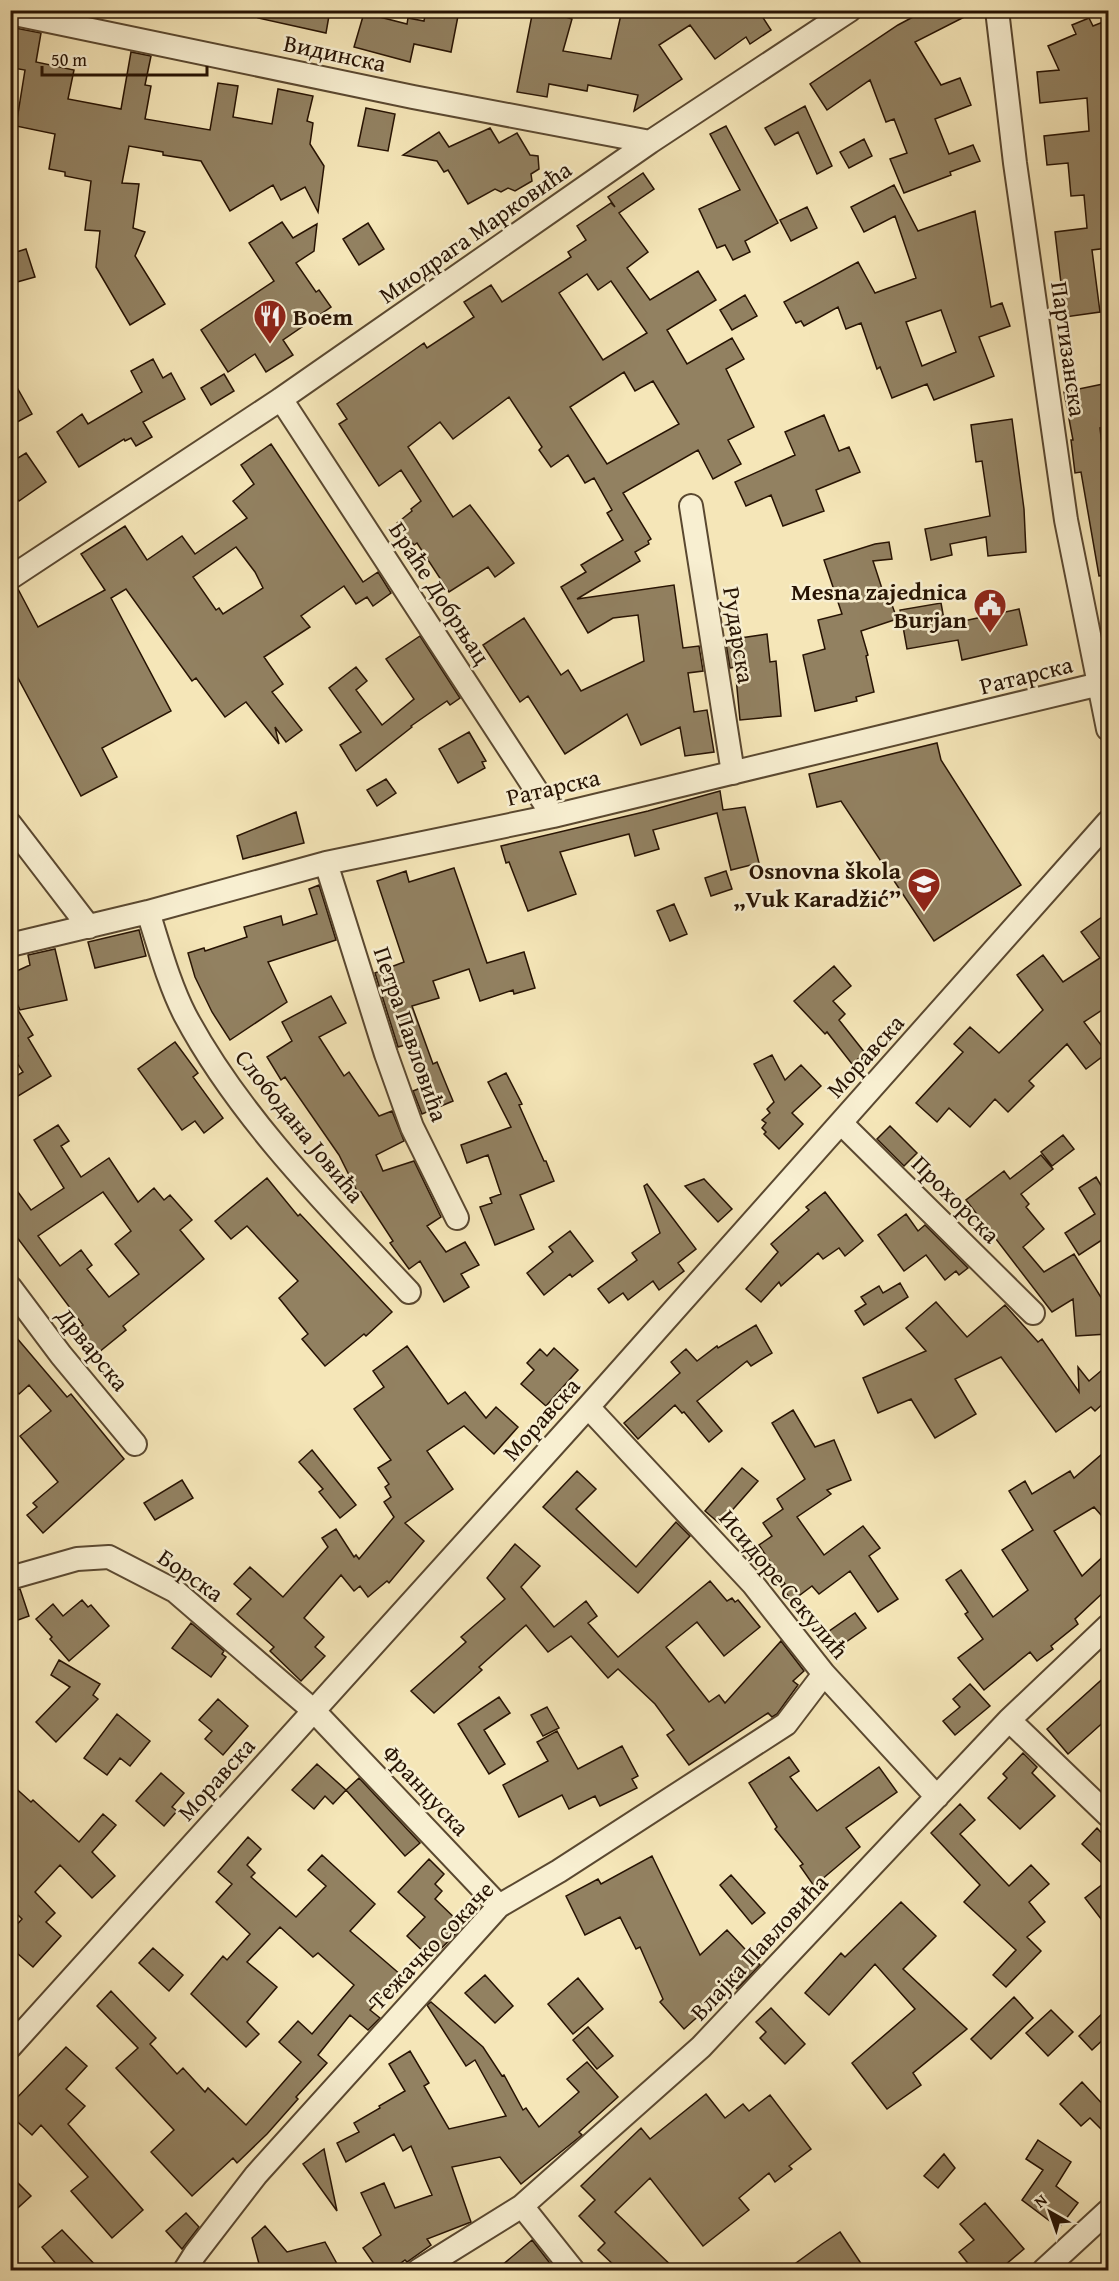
<svg xmlns="http://www.w3.org/2000/svg" width="1119" height="2281" font-family="'Gentium Book Plus',serif">
<style>
.building{fill:#928161;stroke:#271303;stroke-width:1.5;fill-rule:evenodd}
.lines{fill:none;stroke-linecap:round;stroke-linejoin:round}
.minor-casing{stroke:#5a4830;stroke-width:26}
.minor{stroke:#f8efd1;stroke-width:22}
.labels{text-anchor:middle;dominant-baseline:central;stroke-width:5;stroke-linejoin:round;paint-order:stroke}
.street-label{font-size:24px;fill:#271303;stroke:#f8efd1}
.poi-label{font-size:24px;font-weight:bold;fill:#271303;stroke:#f8efd1;text-anchor:end}
</style>
<rect width="100%" height="100%" fill="#f5e6b8"/>
<filter id="stains"><feTurbulence type="fractalNoise" baseFrequency=".00333" numOctaves="4"/><feColorMatrix values="0 0 0 0 .2 0 0 0 0 .09 0 0 0 0 .02 0 0 0 .5 -.17"/></filter>
<radialGradient id="worn" r=".72"><stop offset=".6" stop-color="#630" stop-opacity="0"/><stop offset="1" stop-color="#630" stop-opacity=".3"/></radialGradient>
<!-- building -->
<path class="building" d="M259,10H330L326,33L258,18Z
M426,10L458,16L451,52L414,44L410,62L354,47L364,13L407,24L408,18L424,21Z
M533,10H544L572,19L563,51L611,59L622,10H758L771,30L750,44L746,37L715,59L690,25L659,45L682,79L634,111L638,95L588,85L587,91L549,84L547,97L517,92Z
M926,10H978L915,42L941,85L960,78L971,105L935,119L949,154L973,145L980,161L950,172L951,175L904,193L890,159L907,153L894,119L886,122L870,80L827,110L810,84L898,25Z
M1089,18L1093,26L1103,22L1108,35V248L1092,250L1100,312L1065,317L1055,232L1087,228L1084,195L1071,196L1068,163L1047,165L1044,136L1089,131L1087,98L1040,103L1037,72L1059,70L1048,46L1076,34L1072,25Z
M10,27L41,33L36,62L74,70L68,99L121,109L131,52L151,56L145,85L151,86L145,119L210,130L218,83L238,86L233,117L272,124L278,89L313,96L307,121L313,123L310,144L324,166L318,212L305,187L281,200L273,185L230,211L201,161L163,155V152L129,146L122,183L139,184L133,228L145,232L135,256L165,304L130,325L96,267L100,231L85,230L91,181L65,176V172L49,169L55,134L16,126L25,70L13,68L14,62H10Z
M805,106L832,166L817,174L798,132L775,145L765,128Z
M366,108L395,114L388,151L358,146Z
M726,126L778,223L745,241L750,252L733,260L725,245L717,248L699,209L740,190L710,134Z
M490,128L499,143L517,133L530,155L538,156L539,169L531,174L532,181L515,191L508,188L501,192L495,189L468,204L448,170L444,172L437,161L403,155L439,132L449,147Z
M864,139L872,156L849,168L840,152Z
M643,173L654,189L619,213L648,252L627,268L650,300L698,271L716,300L667,330L687,364L732,338L744,359L726,369L754,427L728,440L741,464L713,479L698,450L623,493L651,539L648,541L649,544L635,552L640,561L577,599L674,585L683,648L699,646L703,671L688,673L694,712L707,710L714,752L685,756L680,727L641,745L627,714L565,754L528,696L520,702L483,645L524,618L561,675L568,670L581,691L644,661L638,615L613,618L588,633L561,587L586,572L581,565L623,540L607,513L612,510L594,478L585,483L568,455L551,467L539,450L542,447L509,397L453,439L440,422L408,447L453,517L470,505L514,563L495,577L488,567L449,592L417,543L414,545L397,523L412,511L411,509L421,501L401,470L379,486L339,424L347,419L337,404L424,343L427,348L474,317L464,302L491,285L502,302L571,257L568,252L586,240L577,226L611,203L615,207L608,197ZM587,274L598,290L611,281L647,333L603,360L559,293ZM624,372L635,391L653,381L679,424L607,464L570,407Z
M894,185L918,231L975,211L991,307L1002,303L1010,326L979,337L994,376L934,400L927,384L892,398L880,367L877,369L861,323L846,329L838,307L804,326L801,321L796,323L784,302L858,262L875,293L916,278L895,216L864,232L851,207ZM941,310L956,352L922,366L906,322Z
M807,207L817,228L791,241L780,220Z
M282,222L293,238L317,224L314,251L296,263L316,292L319,290L331,307L283,340L293,355L266,372L255,354L228,372L201,330L274,281L249,243Z
M368,223L384,249L359,265L343,239Z
M26,249L35,277L17,282L10,262V254Z
M745,295L757,316L732,330L720,310Z
M153,359L163,378L171,373L185,399L143,422L152,437L136,446L131,438L125,441L124,439L79,467L57,432L82,414L88,424L142,392L131,371Z
M224,374L234,391L211,405L201,388Z
M10,375L32,414L10,426Z
M1108,383V427L1100,428L1108,499V575L1099,576L1081,472L1075,473L1071,440H1073L1064,392Z
M824,415L839,451L849,447L860,472L816,490L824,511L783,526L771,495L746,506L735,482L795,455L785,432Z
M1012,419L1024,509L1026,552L988,556L986,537L950,544L952,555L931,560L925,529L990,516L982,461L976,462L971,425Z
M271,444L363,582L378,572L391,593L373,606L367,597L356,604L344,586L301,616L310,627L264,657L283,684L272,692L302,730L286,742L275,727L279,744L246,702L225,717L196,678L192,681L126,589L111,598L171,711L102,748L117,777L81,796L10,663V591L18,589L38,627L105,590L81,554L125,526L147,560L182,536L195,554L247,518L233,501L254,484L241,465ZM236,547L255,572L263,588L223,614L219,608L216,610L193,577Z
M26,453L46,482L19,501L10,489V463Z
M889,542L892,559L873,561L887,604L891,602L897,619L861,631L868,655L866,656L874,692L856,697L857,701L815,711L803,655L825,649L818,620L842,614L824,560L875,544Z
M941,603L945,625L1019,609L1027,645L962,660L958,640L907,649L900,610Z
M767,634L770,662L776,661L781,716L740,720L735,667L730,668L726,643L734,642V639Z
M420,636L460,698L450,705L447,701L411,726L412,727L356,771L340,745L361,732L329,688L356,667L367,681L356,690L382,725L414,699L386,659Z
M469,732L486,761L482,762L485,768L458,783L439,749Z
M937,743L941,760L1021,885L934,941L841,801L817,807L809,774Z
M386,779L396,793L377,806L367,790Z
M720,791L723,810L745,807L759,863L731,870L717,813L653,830L659,849L635,856L629,834L560,852L576,894L528,911L509,862L506,863L501,846L648,811Z
M296,812L304,843L243,859L237,836Z
M454,868L487,963L524,952L535,988L514,994L513,990L480,1001L469,969L433,981L439,998L412,1006L433,1064L437,1062L453,1101L422,1114L413,1091L423,1087L405,1045L398,1047L375,973L404,962L377,881L406,871L409,882Z
M726,871L732,889L711,896L705,878Z
M319,885L336,940L268,962L287,1002L230,1040L212,1012L195,977L188,953L204,948L205,951L247,937L244,927L281,916L283,925L317,914L309,889Z
M674,904L687,934L670,941L657,911Z
M1102,917L1108,926V1006L1084,1022L1107,1053L1086,1069L1067,1044L1029,1081L1034,1086L1008,1112L995,1099L970,1127L949,1108L937,1122L916,1103L963,1052L954,1044L970,1027L999,1053L1043,1010L1017,975L1043,955L1063,982L1100,958L1081,932Z
M139,930L146,956L95,968L88,942Z
M55,949L67,1000L20,1010L10,988V974L30,965L28,955Z
M834,966L851,986L833,1001L845,1014L839,1020L865,1053L852,1064L827,1032L825,1034L794,1001Z
M331,996L346,1023L319,1037L344,1076L349,1072L379,1116L392,1111L404,1141L376,1155L383,1171L414,1161L441,1217L427,1226L446,1252L465,1242L479,1265L461,1274L469,1287L444,1302L420,1261L409,1269L390,1243L393,1241L361,1192L358,1193L339,1155L285,1077L281,1080L267,1057L292,1041L282,1022Z
M10,997L33,1035L28,1038L51,1076L10,1101V1080L23,1072L14,1058L18,1056L13,1047L10,1048Z
M175,1042L198,1073L193,1077L223,1118L204,1133L195,1121L182,1130L138,1069Z
M772,1055L785,1080L801,1065L821,1086L792,1113L803,1124L779,1149L764,1134L766,1132L762,1128L766,1123L762,1120L770,1113L767,1109L774,1102L754,1064Z
M506,1073L522,1104L519,1105L544,1161H546L554,1181L520,1195L534,1229L495,1245L480,1207L492,1203L490,1198L501,1194L488,1155L467,1163L461,1145L511,1127L488,1082Z
M58,1125L69,1141L61,1146L81,1177L109,1158L138,1202L154,1188L164,1200L170,1195L192,1220L180,1230L204,1259L123,1326L126,1330L93,1357L73,1332L83,1325L10,1228V1181L31,1210L64,1188L34,1140ZM103,1192L131,1231L115,1244L139,1274L109,1297L87,1269L92,1265L81,1250L60,1266L38,1236Z
M890,1126L917,1153L904,1166L877,1139Z
M1063,1135L1074,1149L1052,1166L1041,1152Z
M1041,1155L1053,1169L1021,1194L1029,1204L1026,1207L1044,1229L1023,1247L1044,1272L1074,1254L1102,1299H1108V1334L1076,1336L1073,1299L1052,1312L966,1200L1004,1171L1010,1179Z
M1096,1177L1108,1197V1236L1079,1255L1065,1233L1095,1214L1079,1188Z
M267,1178L298,1216L300,1214L392,1312L366,1336L364,1334L325,1366L302,1339L308,1334L279,1298L298,1281L247,1226L231,1239L215,1221Z
M704,1179L732,1209L718,1222L685,1186Z
M647,1184L696,1249L678,1263L684,1271L659,1290L653,1281L628,1300L623,1293L609,1303L598,1289L637,1260L632,1253L660,1233L644,1186Z
M825,1192L863,1241L845,1256L839,1248L823,1259L818,1253L781,1286L779,1282L761,1302L746,1289L778,1252L771,1244L809,1210L806,1207Z
M906,1214L918,1231L925,1225L968,1268L959,1275L956,1271L945,1280L926,1255L904,1271L878,1235Z
M570,1231L593,1261L572,1277L570,1274L544,1295L527,1273L553,1252L549,1247Z
M900,1283L908,1297L864,1325L855,1311L866,1304L861,1297L879,1286L883,1293Z
M936,1302L967,1337L1005,1305L1038,1342L1042,1339L1079,1392L1078,1367L1089,1381L1108,1365V1399L1095,1411L1091,1407L1056,1432L1001,1357L955,1379L976,1414L935,1438L911,1399L878,1413L863,1378L926,1351L906,1328Z
M756,1325L772,1353L751,1366L747,1361L697,1401L722,1431L709,1442L684,1412L682,1413L675,1405L638,1439L624,1423L680,1373L671,1362L686,1349L697,1361L717,1346L718,1348Z
M10,1330L67,1397L71,1394L124,1459L43,1533L27,1515L37,1507L33,1503L58,1482L20,1436L51,1411L29,1385L19,1394L10,1385Z
M407,1346L448,1404L465,1392L486,1418L496,1407L518,1427L494,1454L464,1426L427,1451L453,1489L405,1523L424,1541L389,1583L387,1581L368,1597L360,1586L354,1591L341,1575L304,1618L324,1637L315,1647L325,1656L301,1681L270,1651L274,1647L237,1614L251,1599L234,1584L250,1567L283,1597L328,1547L322,1538L336,1529L354,1557L356,1555L359,1559L394,1517L384,1502L391,1497L385,1487L389,1484L378,1468L391,1460L354,1409L384,1387L373,1371Z
M554,1348L578,1370L546,1406L521,1384L534,1370L527,1363L540,1349L547,1356Z
M793,1410L815,1447L834,1440L851,1480L827,1490L831,1494L797,1517L824,1555L863,1526L880,1548L869,1556L898,1599L878,1612L850,1571L819,1594L812,1586L792,1601L781,1586L785,1584L759,1545L772,1536L763,1523L783,1509L777,1499L805,1479L772,1423Z
M1108,1449V1523L1094,1507L1054,1531L1082,1576L1108,1552V1588L1075,1619L1078,1624L1051,1646L1053,1649L1037,1661L1030,1652L984,1690L958,1658L983,1639L965,1614L968,1612L946,1580L961,1570L993,1617L1028,1590L1002,1550L1033,1530L1009,1491L1025,1481L1032,1494L1070,1471L1074,1478Z
M312,1450L356,1505L340,1518L319,1492L323,1489L299,1462Z
M742,1468L758,1481L720,1524L705,1511Z
M577,1471L596,1489L576,1509L636,1567L676,1522L690,1536L638,1593L543,1507Z
M182,1480L193,1498L155,1520L144,1503Z
M515,1544L540,1566L521,1587L554,1627L586,1601L597,1616L588,1623L618,1657L710,1581L727,1601L732,1598L735,1602L738,1600L760,1627L724,1656L697,1622L666,1647L709,1702L719,1695L725,1703L781,1641L804,1671L793,1681L798,1685L777,1714L772,1717L768,1713L689,1765L667,1735L674,1730L655,1704L618,1669L608,1678L571,1636L548,1652L526,1625L479,1667L482,1670L434,1713L411,1691L466,1642L461,1637L505,1599L487,1578Z
M20,1589L29,1616L10,1623V1591Z
M82,1600L88,1607L91,1605L109,1626L69,1661L50,1639L52,1637L36,1619L53,1604L63,1616Z
M855,1613L866,1628L836,1649L825,1634Z
M191,1623L224,1651L222,1654L226,1657L211,1677L172,1648Z
M59,1660L100,1684L93,1695L98,1699L56,1742L36,1722L70,1687L51,1675Z
M1108,1674V1718L1068,1754L1047,1729Z
M970,1684L990,1706L955,1735L943,1721L960,1707L953,1699Z
M499,1697L510,1713L484,1730L505,1764L489,1774L458,1724Z
M218,1699L248,1726L223,1755L205,1739L212,1731L199,1720Z
M547,1707L559,1728L543,1736L531,1715Z
M117,1714L150,1741L130,1766L120,1758L107,1775L84,1758Z
M557,1731L578,1769L622,1746L638,1776L632,1779L637,1788L600,1806L595,1796L569,1809L562,1795L519,1817L503,1785L548,1761L537,1742Z
M1023,1753L1037,1767L1032,1773L1055,1796L1020,1829L988,1798L1007,1778L1003,1774Z
M789,1757L799,1771L790,1777L817,1811L879,1767L897,1792L846,1828L860,1847L814,1886L800,1866L803,1864L775,1829L777,1827L749,1783Z
M317,1764L346,1790L333,1804L325,1796L314,1809L292,1790Z
M161,1773L184,1793L172,1807L177,1811L164,1826L136,1801Z
M359,1778L420,1843L405,1856L346,1790Z
M10,1783L31,1802L33,1800L79,1842L103,1814L116,1825L92,1852L115,1876L92,1898L60,1865L35,1892L55,1913L46,1922L61,1936L33,1967L10,1947V1932L22,1919L10,1907Z
M960,1804L975,1820L960,1834L1009,1886L1031,1865L1049,1884L1029,1902L1045,1922L1027,1937L1041,1951L1006,1987L993,1975L1016,1950L964,1902L980,1885L931,1833Z
M1097,1828L1108,1840V1869L1082,1844Z
M248,1837L261,1849L247,1865L255,1873L251,1877L296,1917L326,1886L308,1870L322,1855L375,1904L350,1931L401,1975L370,2010L380,2018L368,2030L350,2015L318,2055L327,2063L296,2097L298,2099L267,2134L237,2163L233,2158L192,2196L151,2152L174,2130L116,2068L138,2048L97,2006L111,1991L156,2038L150,2044L177,2074L183,2068L205,2092L208,2088L246,2125L301,2062L279,2042L298,2021L312,2034L354,1985L318,1953L313,1957L280,1927L247,1962L277,1987L247,2022L259,2034L246,2047L191,1994L223,1956L227,1960L250,1934L216,1902L232,1884L218,1872Z
M652,1856L700,1955L727,1930L760,1965L737,1989L733,1985L721,1996L716,1991L700,2006L704,2011L684,2029L660,2002L663,1999L640,1947L636,1949L620,1917L585,1935L566,1896L598,1879L601,1884Z
M429,1859L444,1874L435,1884L442,1891L435,1899L463,1926L431,1959L407,1936L425,1917L398,1892Z
M731,1875L765,1913L752,1924L720,1885Z
M1108,1880V1928L1085,1898Z
M901,1902L936,1936L903,1969L967,2029L913,2073L921,2085L887,2109L852,2063L915,2009L875,1964L829,2015L805,1993L841,1953L845,1957Z
M153,1948L183,1975L169,1991L139,1963Z
M485,1975L513,2006L495,2023L465,1993Z
M578,1978L603,2009L573,2034L548,2004Z
M1014,1997L1033,2018L991,2059L971,2039Z
M431,2002L483,2047L502,2076L504,2075L523,2110L526,2108L539,2127L579,2092L567,2079L587,2062L618,2097L579,2132L582,2135L521,2184L500,2157L452,2167L471,2222L427,2239L431,2245L407,2262L405,2260L390,2271H379L363,2248L381,2235L361,2193L384,2183L395,2208L432,2195L411,2146L403,2151L394,2134L346,2162L337,2143L359,2132L354,2123L380,2108L379,2106L405,2091L389,2064L410,2051L429,2083L424,2086L449,2129L506,2116L475,2060L466,2066L427,2005Z
M771,2008L805,2044L785,2064L760,2038L766,2032L756,2022Z
M1108,2008V2035L1092,2050L1079,2036Z
M1051,2010L1073,2032L1048,2056L1026,2033Z
M588,2027L613,2056L597,2069L573,2040Z
M66,2047L87,2066L66,2089L85,2106L68,2124L143,2210L112,2238L71,2191L88,2177L41,2125L32,2135L10,2115V2105Z
M1082,2082L1108,2110V2136L1090,2118L1081,2126L1060,2104Z
M706,2094L725,2118L743,2104L749,2111L770,2095L811,2149L789,2166L792,2169L775,2182L769,2173L739,2198L749,2210L703,2246L650,2178L615,2212L677,2271H620L598,2250L605,2243L579,2216L595,2200L581,2186L641,2128L650,2139Z
M1038,2140L1071,2162L1056,2186L1078,2203L1059,2228L1022,2200L1043,2170L1026,2159Z
M324,2149L337,2211L303,2164Z
M944,2154L955,2168L938,2188L924,2176Z
M10,2175L31,2196L10,2215Z
M985,2203L1024,2249L998,2271H974L959,2252L974,2240L960,2224Z
M186,2213L199,2227L182,2249L166,2231Z
M265,2226L287,2252L325,2242L341,2271H261L252,2238Z
M62,2230L101,2271H62L42,2247Z
M840,2232L866,2271H785L822,2244Z
M532,2240L556,2271H495Z"/>
<g class="lines">
<!-- minor casing -->
<g class="minor-casing">
<path id="minor" d="M997,10L1015,163L1066,520L1108,729
M10,13L413,97L650,142
M281,399L553,816
M691,506L733,773
M10,578L281,399L650,142L850,10
M10,824L89,927
M326,863L386,1054L412,1127L457,1218
M148,912C159,946 169,984 185,1015C239,1117 330,1208 409,1292
M10,945L148,912L326,863L553,816L1108,682
M841,1123L1033,1313
M10,1287L61,1355L135,1444
M588,1407L753,1584L824,1674L937,1797
M10,1578L77,1559L109,1557L175,1591L314,1711L499,1906
M1009,1720L1108,1815
M10,2047L588,1407L1108,822
M522,2206L573,2270
M185,2270L195,2254L256,2175L499,1906L559,1871L786,1724L824,1674
M419,2270L522,2206L701,2047L1009,1720L1108,1626
M1044,2270L1108,2211"/>
</g>
<!-- minor -->
<use href="#minor" class="minor"/>
</g>
<!-- icons -->
<defs>
<g id="restaurant-pin" transform="scale(1.725)"><path d="M0 17L-7.5 6A9.5 9.5 0 1 1 7.5 6Z" fill="#8f2418" stroke="#f8efd1"/><path d="M-5-6h1v4h1v-4h1v4h1v-4h1v5L-1.5 .5V6h-2V.5L-5-1ZM5-6V6H3V1.5H1.5Q1.5-4 5-6Z" fill="#fff"/></g>
<g id="civic-pin" transform="scale(1.725)"><path d="M0 17L-7.5 6A9.5 9.5 0 1 1 7.5 6Z" fill="#8f2418" stroke="#f8efd1"/><path d="M-.6-6.5H3V-4.5H.6V-3L4-1V1h2V6H-6V1h2V-1L-.6-3ZM-1.2 2.5V6h2.4V2.5Z" fill="#fff"/></g>
<g id="school-pin" transform="scale(1.725)"><path d="M0 17L-7.5 6A9.5 9.5 0 1 1 7.5 6Z" fill="#8f2418" stroke="#f8efd1"/><path d="M0-5L7-2L0 1L-7-2ZM-4 1L0 2.5L4 1V4Q0 6-4 4Z" fill="#fff"/></g>
</defs>
<g fill-rule="evenodd">
<use href="#restaurant-pin" x="270" y="316"/>
<use href="#civic-pin" x="990" y="605"/>
<use href="#school-pin" x="924" y="884"/>
</g>
<g class="labels">
<!-- street labels -->
<g class="street-label">
<text transform="translate(335 53) rotate(12)">Видинска</text>
<text transform="translate(475 232) rotate(-35)">Миодрага Марковића</text>
<text transform="translate(1069 349) rotate(82)">Партизанска</text>
<text transform="translate(440 593) rotate(57)">Браће Добрњац</text>
<text transform="translate(739 635) rotate(81)">Рударска</text>
<text transform="translate(1026 675) rotate(-14)">Ратарска</text>
<text transform="translate(553 787) rotate(-13)">Ратарска</text>
<text transform="translate(411 1034) rotate(71)">Петра Павловића</text>
<text transform="translate(865 1056) rotate(-48)">Моравска</text>
<text transform="translate(300 1126) rotate(51)">Слободана Јовића</text>
<text transform="translate(956 1199) rotate(45)">Прохорска</text>
<text transform="translate(93 1349) rotate(51)">Дрварска</text>
<text transform="translate(541 1419) rotate(-48)">Моравска</text>
<text transform="translate(191 1575) rotate(35)">Борска</text>
<text transform="translate(784 1584) rotate(50)">Исидоре Секулић</text>
<text transform="translate(216 1779) rotate(-48)">Моравска</text>
<text transform="translate(426 1790) rotate(47)">Француска</text>
<text transform="translate(431 1945) rotate(-46)">Тежачко сокаче</text>
<text transform="translate(759 1947) rotate(-47)">Влајка Павловића</text>
</g>
<!-- poi labels -->
<g class="poi-label">
<text x="293" y="316" text-anchor="start">Boem</text>
<text x="967" y="591">Mesna zajednica<tspan x="967" dy="28">Burjan</tspan></text>
<text x="901" y="870">Osnovna škola<tspan x="901" dy="28">„Vuk Karadžić”</tspan></text>
</g>
</g>
<!-- margin -->
<rect width="1119" height="2281" fill="none" stroke="#f5e6b8" stroke-width="36"/>
<rect x="12" y="12" width="1095" height="2257" fill="none" stroke="#271303" stroke-width="3"/>
<rect x="18" y="18" width="1083" height="2245" fill="none" stroke="#271303" stroke-width="1.5"/>
<!-- north arrow -->
<g transform="translate(1050 2212) rotate(320)" stroke="#f8efd1" stroke-width="4.5" paint-order="stroke">
<path d="M0-4.5L10 22L0 15L-10 22Z" fill="#271303"/>
<text y="-9" font-size="16" font-weight="bold" text-anchor="middle" fill="#271303">N</text>
</g>
<!-- scale -->
<path d="M42 66v9h165v-9" fill="none" stroke="#271303" stroke-width="3"/>
<text x="51" y="66" font-size="18" fill="#271303" stroke="#f8efd1" stroke-width="4.5" paint-order="stroke">50 m</text>
<rect width="100%" height="100%" filter="url(#stains)"/>
<rect width="100%" height="100%" fill="url(#worn)"/>
</svg>
